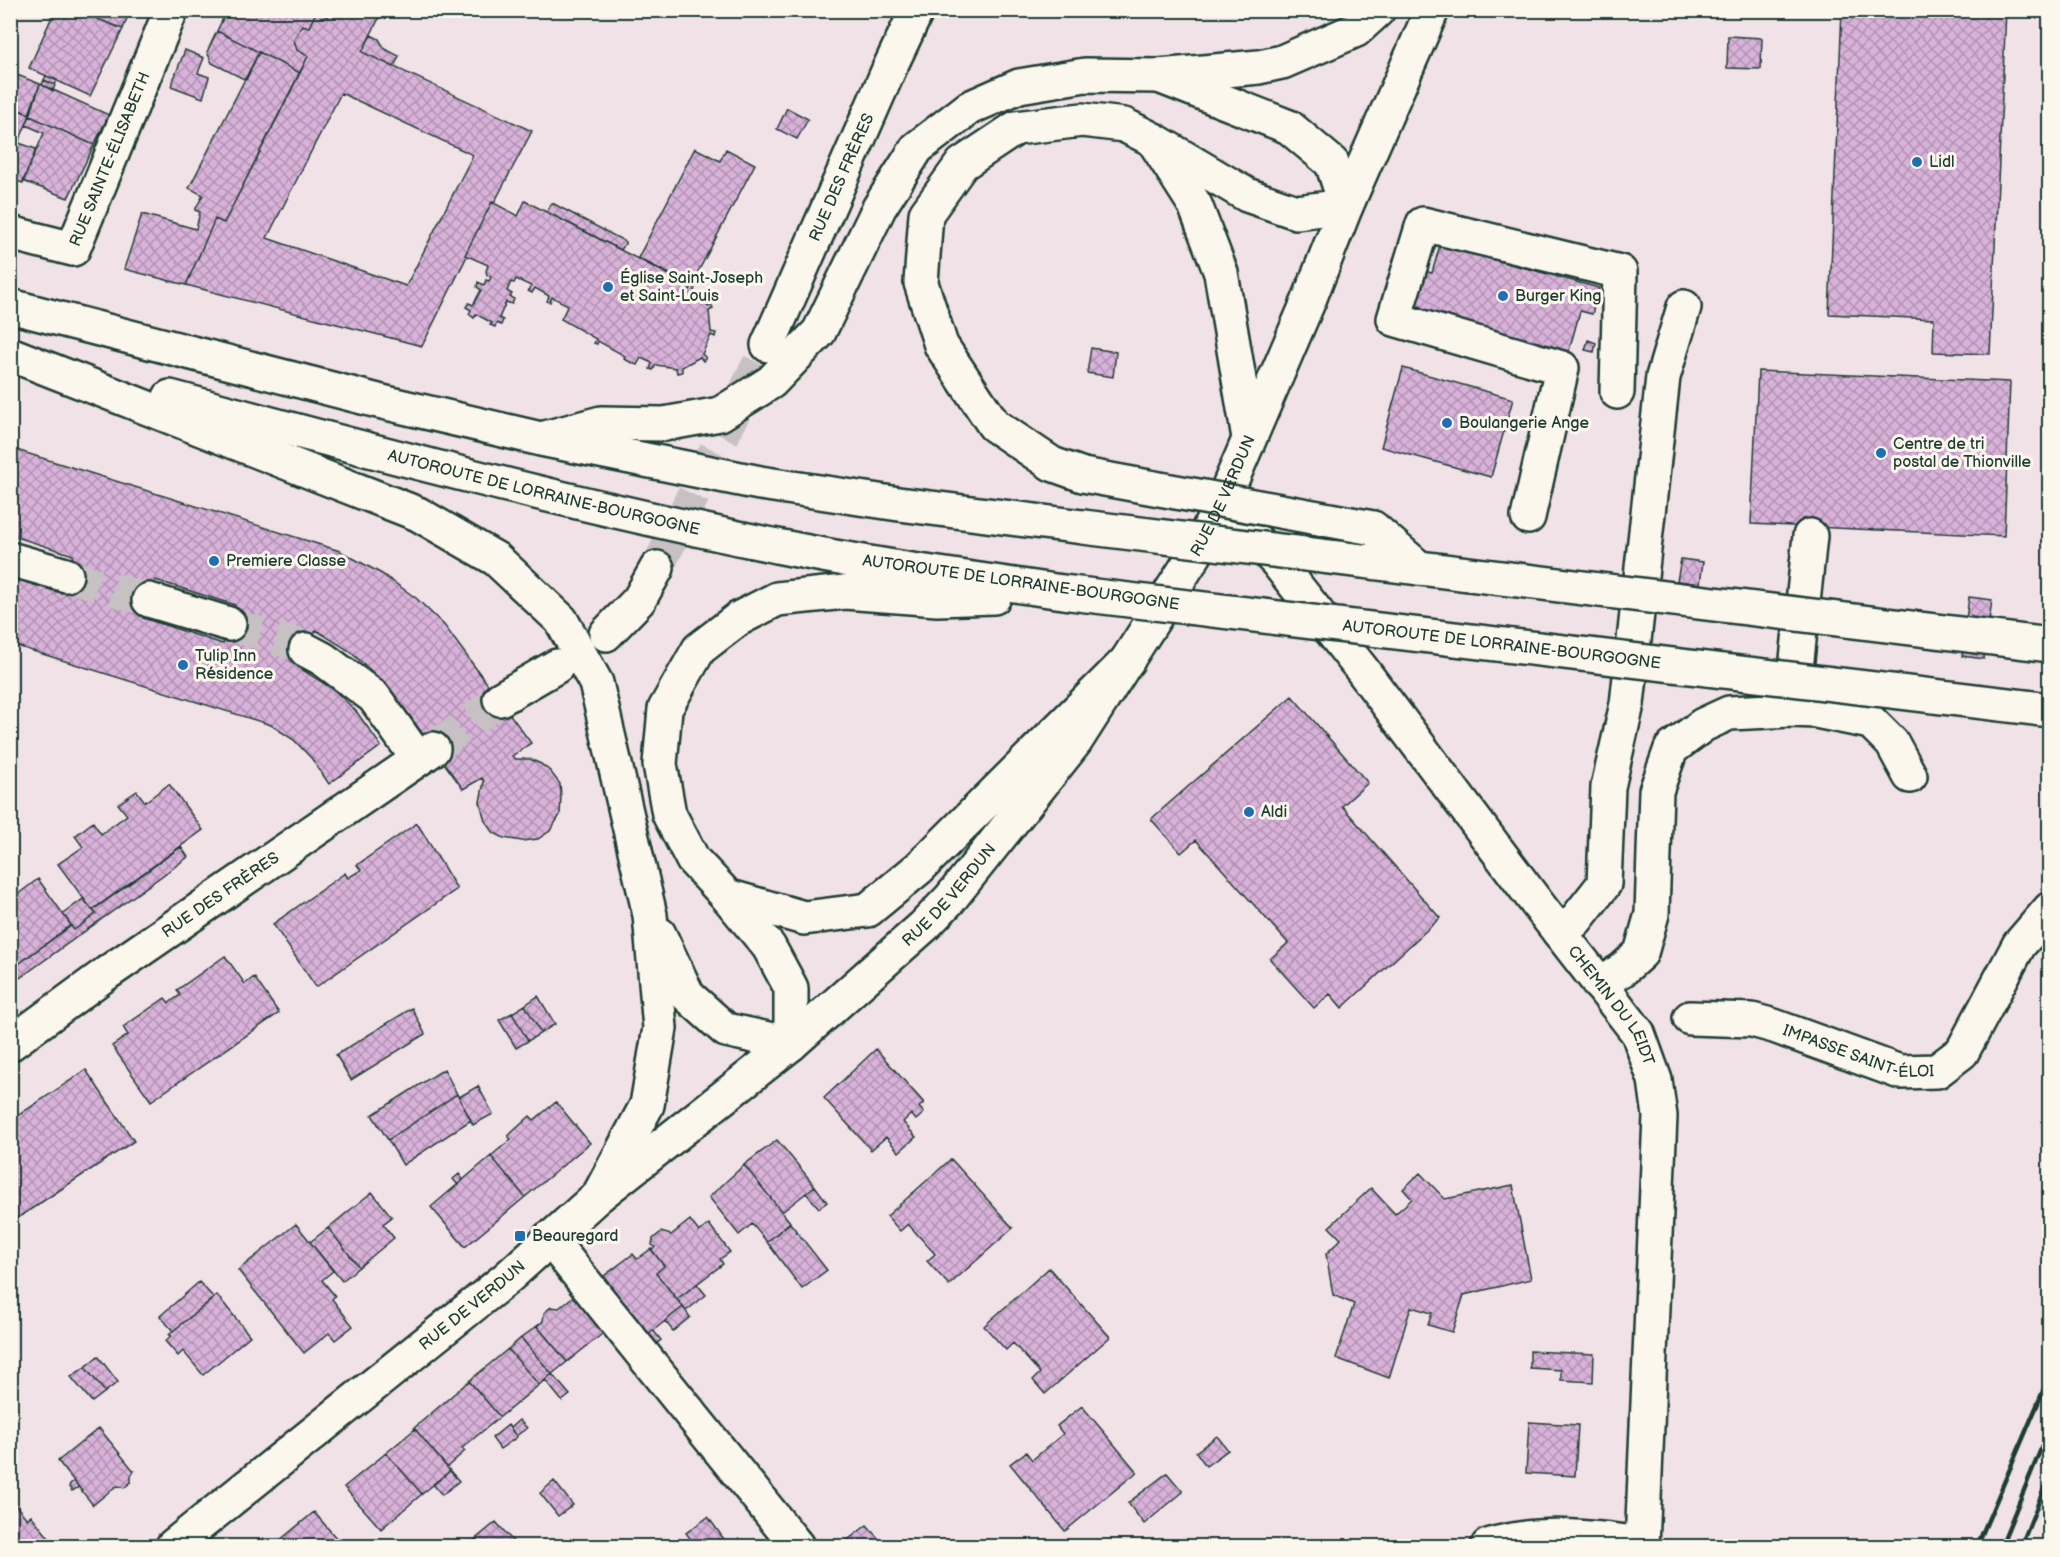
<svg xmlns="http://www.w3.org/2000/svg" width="2060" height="1557" font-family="'Balsamiq Sans',sans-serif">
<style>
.building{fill:url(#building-cross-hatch);stroke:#1f3d34;stroke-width:1.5;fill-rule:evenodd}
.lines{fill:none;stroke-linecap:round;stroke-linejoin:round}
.minor-tunnel{stroke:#c7c1c3;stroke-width:33;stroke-dasharray:33 16;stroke-linecap:butt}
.minor-casing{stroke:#1f3d34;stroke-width:38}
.major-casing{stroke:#1f3d34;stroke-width:38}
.highway-casing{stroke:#1f3d34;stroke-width:38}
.minor{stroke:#fbf7ec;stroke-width:33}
.major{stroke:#fbf7ec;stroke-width:33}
.highway{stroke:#fbf7ec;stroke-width:33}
.rail{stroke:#1f3d34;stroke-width:4.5}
.highway-bridge-casing{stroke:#1f3d34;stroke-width:38;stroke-linecap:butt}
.highway-bridge{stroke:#fbf7ec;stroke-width:33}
.poi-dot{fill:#1f6fb2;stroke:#fbf7ec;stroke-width:2}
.labels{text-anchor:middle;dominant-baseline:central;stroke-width:6;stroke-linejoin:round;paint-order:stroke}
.street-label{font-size:16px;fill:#1f3d34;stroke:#fbf7ec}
.poi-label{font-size:16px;fill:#1f3d34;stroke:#fbf7ec;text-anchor:start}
</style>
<defs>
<pattern id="building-cross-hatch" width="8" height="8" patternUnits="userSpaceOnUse" patternTransform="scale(1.5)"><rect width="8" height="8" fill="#d9b2da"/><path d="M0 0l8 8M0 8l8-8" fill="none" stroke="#af92b2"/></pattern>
</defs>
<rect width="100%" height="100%" fill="#f1e2e7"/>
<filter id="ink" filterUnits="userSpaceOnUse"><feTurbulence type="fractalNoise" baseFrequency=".0167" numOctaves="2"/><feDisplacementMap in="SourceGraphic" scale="12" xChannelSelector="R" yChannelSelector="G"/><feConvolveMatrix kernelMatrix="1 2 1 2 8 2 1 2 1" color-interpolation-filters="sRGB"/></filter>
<g filter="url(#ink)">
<!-- building -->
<path class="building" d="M36,10H55L52,16Z
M55,10H74L123,29L90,96L29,68Z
M74,10H130L123,29Z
M227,10H317L309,27L302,25L294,40L297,50L308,56L300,73L217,31Z
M331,10H383L362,52L532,131L494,203L492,202L465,255L467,256L422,346L186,285L215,219L224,223L308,56L297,50L294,40L302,25L309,27L316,12L327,17ZM341,93L473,155L406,286L267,238Z
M1842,10H2006L1990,354L1933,352L1934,319L1829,314Z
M217,31L259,52L246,80L212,63L207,52Z
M371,35L379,39L385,49L399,56L394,67L362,52Z
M1728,36L1762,38L1761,69L1727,68Z
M185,50L204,58L198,73L209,77L203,98L171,86Z
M259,52L300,73L224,223L215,219L186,285L124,269L142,214L196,229L200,212L195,210L203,195L189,188Z
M17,75L40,84L29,114L10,106V91Z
M46,76L57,80L55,85L44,80Z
M44,80L55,85L53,91L42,85Z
M40,84L109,115L94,145L30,116Z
M10,106L30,115L10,163Z
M787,108L808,119L797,139L777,129Z
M30,116L94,145L68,198L23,181L44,133L26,125Z
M19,143L36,149L23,183L10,179V163Z
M695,148L720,161L726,149L755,164L691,285L638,258Z
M525,201L679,280L678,283L690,290L692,286L695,287L694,291L708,307L712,306L713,309L709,311L711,332L716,333L715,337L711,335L702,354L706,358L703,361L700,357L682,367V372L677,373L676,368L656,365L653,370L650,369L652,363L641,358L637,365L624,359L625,356L598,341L597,344L594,343L596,339L561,319L568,305L552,297L550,302L547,301L549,296L535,288L532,293L528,291L531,286L516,279L514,283L511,282L507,291L512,294L510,297L514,299L512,304L506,302L499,318L503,320L501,325L497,323L495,327L490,325L492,323L476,314L474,318L469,314L471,310L466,307L469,303L473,305L481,290L477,287L478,282L484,285L486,280L489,281L491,277L487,275L486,271L488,265L465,255L492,202L518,216Z
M552,203L626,242L621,250L547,212Z
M1440,245L1599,288L1592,314L1580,311L1567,358L1420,318L1422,307L1408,303L1417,269L1432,273Z
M1588,340L1596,343L1594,352L1585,350Z
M1091,348L1116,352L1113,377L1087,373Z
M1403,368L1513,399L1491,477L1381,447Z
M1758,371L2010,382L2004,536L1751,524Z
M10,448L340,551L382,574L416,598L444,625L531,743L512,756L515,759H530L541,764L550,771L560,784L561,796L560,815L550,831L538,839L522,841L504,838L494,833L485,821L480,802L484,781L482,778L463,789L387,685L348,650L316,630L298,667L333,689L356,711L381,746L329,784L312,759L294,740L271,725L10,644V577L61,593L73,555L10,535ZM155,580L235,605L223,644L143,618Z
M1681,559L1703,562L1700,584L1677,581Z
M1969,597L1992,600L1989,622L1966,619Z
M1965,637L1987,640L1984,659L1962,656Z
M1292,696L1368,783L1342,806L1440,918L1342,1008L1330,994L1314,1008L1270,959L1288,943L1196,840L1181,853L1151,819Z
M169,784L203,830L92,910L58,864L83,847L75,836L93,822L101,834L127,815L118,804L137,791L145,802Z
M417,823L457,889L316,987L273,924L345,873L348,878L361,870L357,865Z
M181,847L188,857L10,985V970L71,926L74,930L96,914L93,910Z
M38,879L71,925L10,970V892L14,897Z
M83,899L96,914L74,930L63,914Z
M225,956L245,984L254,977L279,1013L151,1101L112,1046L128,1035L123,1027L165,998L169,1003L180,995L177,990Z
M538,996L555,1024L541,1033L525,1005Z
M525,1005L541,1033L528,1041L512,1013Z
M412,1008L425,1034L351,1080L336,1055Z
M512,1013L528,1041L516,1048L499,1020Z
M876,1049L924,1103L919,1107L924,1113L916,1120L911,1114L903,1122L916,1137L899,1152L886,1137L871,1150L824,1098Z
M444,1069L457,1094L388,1140L372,1115Z
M86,1070L134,1141L10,1223V1121Z
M478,1086L493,1114L473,1125L459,1097Z
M457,1094L471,1120L403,1165L388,1140Z
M556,1102L590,1143L525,1197L491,1156L511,1139L508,1136L530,1116L534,1120Z
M777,1140L815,1186L782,1212L744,1165Z
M491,1156L525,1197L465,1247L431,1207Z
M951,1159L1013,1228L949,1285L927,1261L935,1254L908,1224L900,1231L887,1216Z
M744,1165L790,1222L767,1242L752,1224L739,1235L709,1197Z
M1420,1173L1445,1199L1513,1185L1531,1279L1464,1295L1452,1332L1428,1325L1432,1313L1411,1307L1389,1378L1336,1358L1354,1304L1333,1295L1326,1254L1341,1239L1329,1227L1371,1188L1395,1214L1412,1199L1403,1189Z
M459,1174L463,1180L458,1185L453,1179Z
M815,1186L827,1202L819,1208L806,1193Z
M372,1192L392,1217L383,1224L394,1238L359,1267L328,1228Z
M690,1220L699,1232L709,1224L730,1252L720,1259L723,1264L677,1299L656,1273L664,1266L652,1250L655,1247L652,1245L653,1239L661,1232L671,1235Z
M790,1223L827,1270L802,1289L767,1242Z
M296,1224L333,1271L322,1280L335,1296L332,1299L353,1326L335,1340L329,1333L304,1353L238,1270Z
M328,1228L359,1267L342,1281L310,1242Z
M651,1249L664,1266L656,1273L683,1307L636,1344L594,1292L608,1282L604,1276L633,1254L637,1259Z
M1049,1268L1110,1337L1045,1394L1033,1380L1040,1373L1013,1343L1006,1350L984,1326Z
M199,1282L214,1298L173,1331L160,1316Z
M697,1284L706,1295L686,1311L677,1299Z
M576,1294L606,1331L567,1362L537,1326L543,1321L544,1313L551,1307L559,1308Z
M217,1295L250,1336L203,1375L183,1351L178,1356L165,1341L171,1336L169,1335L173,1331Z
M683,1307L690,1317L673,1331L665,1321Z
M537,1326L567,1362L552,1374L521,1338Z
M653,1330L661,1340L643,1354L636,1344Z
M521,1338L552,1374L539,1385L508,1349Z
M508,1349L539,1385L500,1417L469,1381Z
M1530,1351L1594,1354L1593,1382L1561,1380V1370L1530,1368Z
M98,1356L118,1382L105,1392L85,1367Z
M85,1367L105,1392L92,1402L71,1377Z
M552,1374L570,1395L562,1401L545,1380Z
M469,1381L500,1417L462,1448L465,1451L447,1467L414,1428Z
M1082,1406L1137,1472L1065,1531L1010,1464L1026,1452L1032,1460L1063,1434L1057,1426Z
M519,1420L527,1428L516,1436L510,1428Z
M1529,1422L1578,1425L1575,1476L1526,1473Z
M508,1425L517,1437L500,1449L492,1438Z
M99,1428L134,1471L131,1476V1482L124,1488L119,1486L115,1487L93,1505L58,1461Z
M415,1429L450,1471L422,1494L386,1453Z
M1217,1436L1228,1450L1206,1466L1196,1452Z
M386,1453L422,1494L381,1529L344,1487Z
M450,1471L459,1481L442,1495L433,1484Z
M1167,1473L1183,1492L1144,1524L1128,1503Z
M74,1481L79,1487L72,1491L69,1487L70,1484Z
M554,1481L573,1505L558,1516L540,1493Z
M14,1503L27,1519L31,1515L52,1542L49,1546H10V1506Z
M314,1512L343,1546H273Z
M708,1517L729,1546H696L686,1533Z
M496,1522L517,1546H467Z
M867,1525L885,1546H840Z"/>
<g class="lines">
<!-- minor-tunnel -->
<path class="minor-tunnel" d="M657,568L768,345
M66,575L149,600
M229,624L295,644L306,650
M433,749L500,699"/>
<!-- minor casing -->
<g class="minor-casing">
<g id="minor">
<path id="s1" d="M10,233L73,249L171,10"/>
<path id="s2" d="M768,345L890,67L917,10"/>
<path id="s3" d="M1221,505L1277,562L1360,667L1539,906L1638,1033L1655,1080L1660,1116L1642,1546"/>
<path d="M1528,517L1562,368L1394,319L1423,224L1620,272L1617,392"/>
<path d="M10,559L66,575"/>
<path d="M149,600L229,624"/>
<path d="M606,634L639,600L657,568"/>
<path d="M306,650L323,659L374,697L418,759"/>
<path d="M500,699L557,666"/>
<path d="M1792,707L1810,536"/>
<path d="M1559,932L1575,921L1604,884L1608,787L1627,704L1663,377L1684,307"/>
<path d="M1599,984L1622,970L1641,953L1652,914L1656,791L1671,749L1703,725L1729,713L1791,710L1816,711L1871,722L1892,743L1910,776"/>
<path id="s4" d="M1690,1018L1752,1020L1774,1026L1900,1072L1937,1071L1962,1052L2019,945L2050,909"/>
<path id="s5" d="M10,1044L107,973L433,749"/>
<path d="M549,1238L797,1546"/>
<path d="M1488,1546C1537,1530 1592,1537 1642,1544"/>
</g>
</g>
<!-- major casing -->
<g class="major-casing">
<g id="major">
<path id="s6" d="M173,1546L507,1278L599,1195L791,1044L924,926L950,899L1075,742L1199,548L1221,505L1309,300L1346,206L1432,10"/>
</g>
</g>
<!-- highway casing -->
<g class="highway-casing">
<g id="highway">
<path d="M1156,144L1195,205L1221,273L1249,438"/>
<path d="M10,306L378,401L541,439L760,483L899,504L1083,527"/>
<path d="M10,354L418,514L496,559L561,620L596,683L650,915L660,1028L647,1105L599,1195"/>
<path id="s7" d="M170,397C371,451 573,505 777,546C874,566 973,579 1070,593"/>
<path d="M545,438L601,423L664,424L720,414L771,382L819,332L879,208L917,148L969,108L1019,86L1085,75L1159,76L1259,67L1282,62L1356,30L1378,10"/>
<path d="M1083,475L1052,464L994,425L941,345L921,283L926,214L962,164L1016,128L1082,120L1124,125L1154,140L1247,195L1296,212L1346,206L1332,163L1289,127L1159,76"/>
<path d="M727,896L804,918L868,910L919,868L1128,660"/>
<path d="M659,934L688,996L726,1030L791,1044V988L769,947L727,896L693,860L669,814L660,764L665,709L699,649L738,619L777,599L845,592L937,599L994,597"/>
</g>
</g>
<!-- minor -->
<use href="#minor" class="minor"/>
<!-- major -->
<use href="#major" class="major"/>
<!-- highway -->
<use href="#highway" class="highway"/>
<!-- rail -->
<path class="rail" d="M1977,1546L2050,1375
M2001,1546L2050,1427
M2021,1546L2050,1474
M2044,1546L2050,1532"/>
<!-- highway-bridge casing -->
<g class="highway-bridge-casing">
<g id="highway-bridge">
<path d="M1083,475L1373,528L1419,568"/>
<path d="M1083,527L2050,645"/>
<path id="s8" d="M1070,593L2050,710"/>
</g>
</g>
<!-- highway-bridge -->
<use href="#highway-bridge" class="highway-bridge"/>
</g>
</g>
<!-- markers -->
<g class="poi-dot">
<circle cx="1917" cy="162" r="6"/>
<circle cx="608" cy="287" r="6"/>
<circle cx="1503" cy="296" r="6"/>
<circle cx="1447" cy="423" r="6"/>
<circle cx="1881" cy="453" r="6"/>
<circle cx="214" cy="561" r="6"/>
<circle cx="183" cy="665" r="6"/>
<circle cx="1249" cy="812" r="6"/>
<rect x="514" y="1230" width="12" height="12" rx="3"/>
</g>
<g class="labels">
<!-- street labels -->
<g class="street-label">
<text stroke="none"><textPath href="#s1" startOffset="162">RUE SAINTE-ÉLISABETH</textPath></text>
<text stroke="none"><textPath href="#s2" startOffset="183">RUE DES FRÈRES</textPath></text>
<text stroke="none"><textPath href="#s7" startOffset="386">AUTOROUTE DE LORRAINE-BOURGOGNE</textPath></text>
<text stroke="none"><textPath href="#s6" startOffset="1500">RUE DE VERDUN</textPath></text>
<text transform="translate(1021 583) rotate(8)">AUTOROUTE DE LORRAINE-BOURGOGNE</text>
<text stroke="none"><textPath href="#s8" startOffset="435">AUTOROUTE DE LORRAINE-BOURGOGNE</textPath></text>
<text stroke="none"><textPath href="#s6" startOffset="1014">RUE DE VERDUN</textPath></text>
<text stroke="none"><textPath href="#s5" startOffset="258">RUE DES FRÈRES</textPath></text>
<text stroke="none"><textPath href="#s3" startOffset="636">CHEMIN DU LEIDT</textPath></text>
<text stroke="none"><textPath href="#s4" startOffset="174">IMPASSE SAINT-ÉLOI</textPath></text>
<text stroke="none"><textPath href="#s6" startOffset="384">RUE DE VERDUN</textPath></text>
</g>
<!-- poi labels -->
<g class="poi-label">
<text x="1929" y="162">Lidl</text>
<text x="620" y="278">Église Saint-Joseph<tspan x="620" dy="18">et Saint-Louis</tspan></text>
<text x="1515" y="296">Burger King</text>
<text x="1459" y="423">Boulangerie Ange</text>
<text x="1893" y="444">Centre de tri<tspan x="1893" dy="18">postal de Thionville</tspan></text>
<text x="226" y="561">Premiere Classe</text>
<text x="195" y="656">Tulip Inn<tspan x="195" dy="18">Résidence</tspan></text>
<text x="1261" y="812">Aldi</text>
<text x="532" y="1236">Beauregard</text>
</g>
</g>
<!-- margin -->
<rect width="2060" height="1557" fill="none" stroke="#fbf7ec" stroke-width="36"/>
<rect x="18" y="18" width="2024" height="1521" fill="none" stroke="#1f3d34" stroke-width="2" filter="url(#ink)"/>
</svg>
